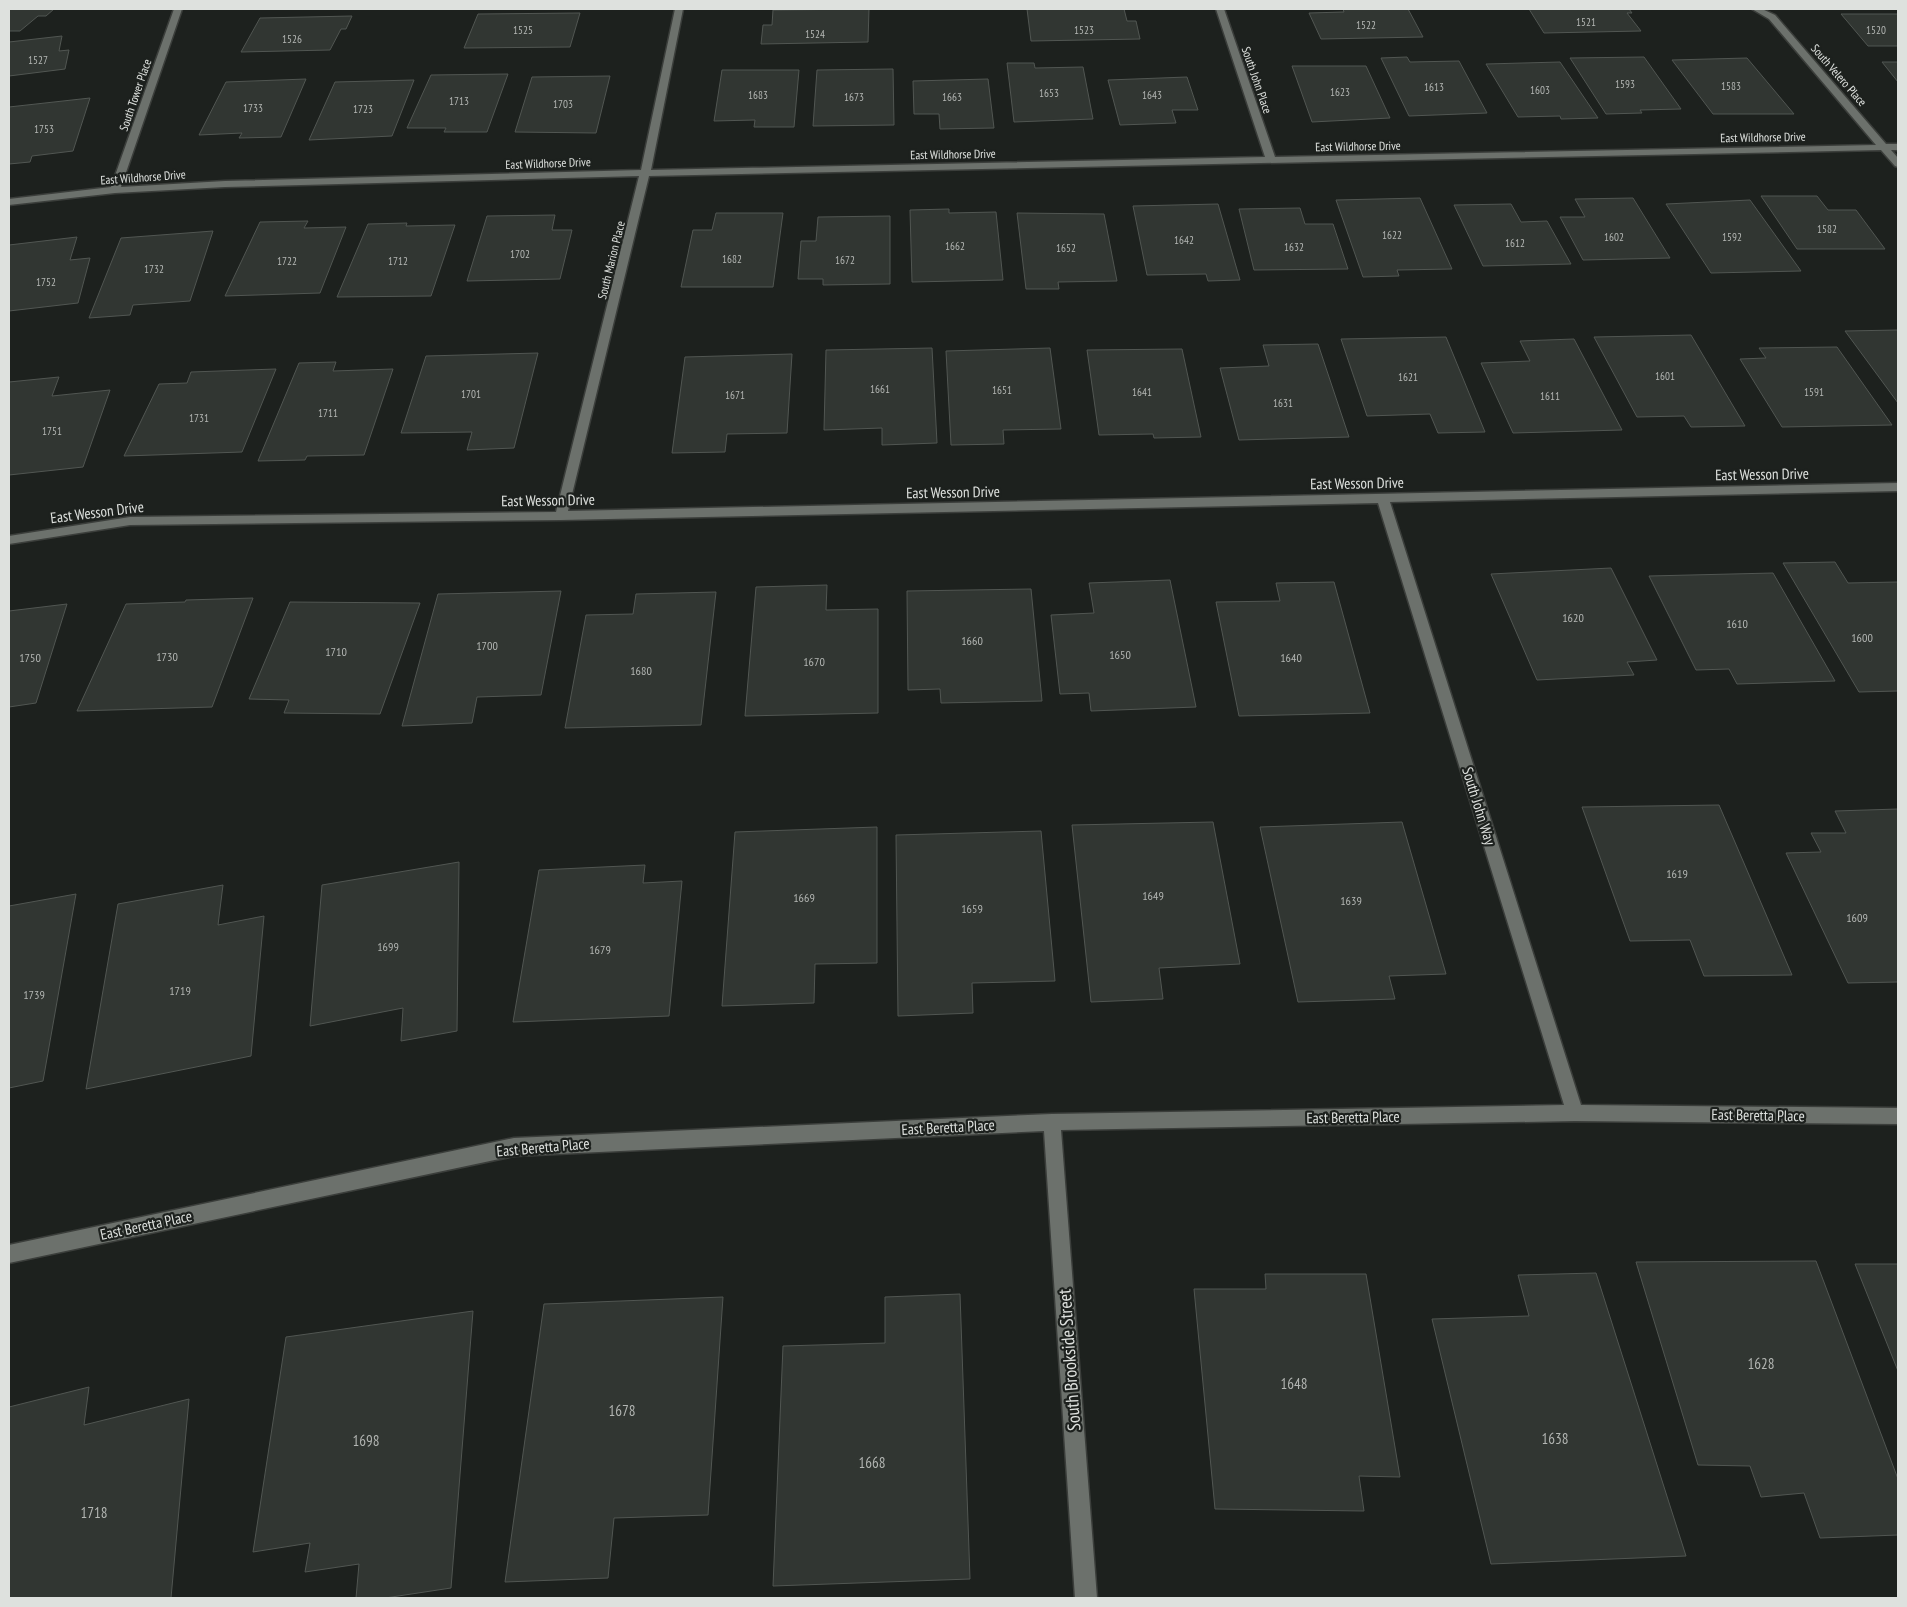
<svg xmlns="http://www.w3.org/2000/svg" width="1907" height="1607" font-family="'PT Sans Narrow',sans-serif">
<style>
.building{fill:#313632;stroke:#515652}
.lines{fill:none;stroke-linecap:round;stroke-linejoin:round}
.street-casing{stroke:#3b3e3b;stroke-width:3}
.street{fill:#6c716c;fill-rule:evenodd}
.labels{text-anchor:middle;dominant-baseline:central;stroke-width:4.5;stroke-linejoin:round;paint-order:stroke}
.far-number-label{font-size:11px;fill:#b3b6b3}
.far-street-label{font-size:12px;fill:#dee1de;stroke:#1d211e}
.number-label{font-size:12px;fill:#b3b6b3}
.street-label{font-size:15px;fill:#dee1de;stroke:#1d211e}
.near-number-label{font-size:15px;fill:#b3b6b3}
.near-street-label{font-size:18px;fill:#dee1de;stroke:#1d211e}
</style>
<rect width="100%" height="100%" fill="#1d211e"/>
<!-- building -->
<path class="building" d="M9,9H54L46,16H38L20,31H9Z
M869,9L868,42L761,44L763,25H772L773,10Z
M1027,9H1124L1127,21H1136L1140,39L1031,41Z
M1343,9H1408L1423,37L1321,39L1309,13L1344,12Z
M1529,9H1629L1632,13H1627L1641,31L1544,33Z
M580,13L570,47L464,48L478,14Z
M1841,14H1898V46H1868Z
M352,16L346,29H341L330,50L241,52L260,18Z
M62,36L59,51L69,50L65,69L9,76V42Z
M1407,57L1410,62L1459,61L1487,113L1409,116L1381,58Z
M1644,57L1681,109L1640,110L1642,113L1606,114L1570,58Z
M1747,58L1794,114H1713L1672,60Z
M1560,62L1598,118L1561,119L1560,116L1518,117L1486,64Z
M1882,62H1898V82Z
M1007,63H1034L1035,68L1083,67L1093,119L1014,122Z
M1292,66H1366L1390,118L1312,122Z
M893,69L894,125L813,126L817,70Z
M722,70H799L794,127H754L755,120L714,121Z
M508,74L487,132H444L446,128H407L431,75Z
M610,76L596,133L515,132L532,77Z
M1187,77L1198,110H1172L1176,123L1120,125L1108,80Z
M306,79L281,137L239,138L242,133L199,135L226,82Z
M988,79L994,128L940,129L939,114H914L913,81Z
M414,80L392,136L309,140L335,82Z
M90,98L73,151L32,156L30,162L9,164V107Z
M1761,196H1817L1828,210H1856L1885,249H1797Z
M1420,198L1452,269L1397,270L1399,276L1363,277L1336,200Z
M1633,198L1670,258L1583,260L1560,217H1585L1575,199Z
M1750,200L1801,271L1711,273L1666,204Z
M1218,204L1240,280L1208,281L1206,274L1147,275L1133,206Z
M1511,204L1521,222L1547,221L1571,264L1483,266L1454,205Z
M1300,208L1305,224H1333L1348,269L1254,270L1239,209Z
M949,209V213L996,212L1003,280L912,282L910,210Z
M716,213H783L773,287H681L693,230H712Z
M1017,213L1104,214L1117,281L1058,282L1059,289H1026Z
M555,215L552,230H572L560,279L467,281L487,216Z
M890,216V284L823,285V279H798L801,241H816L818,217Z
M308,221L304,228L346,227L320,293L225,296L260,222Z
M407,223L406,226L455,225L431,296L337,297L368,224Z
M213,231L190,301L133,305L130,315L89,318L121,238Z
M77,237L70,260L90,258L78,303L9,311V245Z
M1898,330V403L1845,331Z
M1691,335L1745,426L1691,427L1684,416L1637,417L1594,337Z
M1446,337L1485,432L1438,433L1430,414L1367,416L1341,339Z
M1574,339L1622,430L1513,433L1481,363L1530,361L1520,341Z
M1318,344L1349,437L1239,440L1220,368L1269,366L1263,345Z
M1837,347L1892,425L1782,427L1740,359L1766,358L1759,348Z
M932,348L937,443L882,445V428L824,430L826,350Z
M1050,348L1061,429L1003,430L1004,444L951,445L946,351Z
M1182,349L1201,437L1154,438L1153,434L1099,435L1087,350Z
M538,353L514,448L467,450L472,432L401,433L426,356Z
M792,354L787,433L727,434L725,452L672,453L685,357Z
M336,362L333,371L393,369L364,455L307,456L305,460L258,461L299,363Z
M276,369L242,452L124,456L159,384L187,383L191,372Z
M59,377L52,396L110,390L83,467L9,475V382Z
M1835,562L1848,583L1898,582V691L1859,692L1783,563Z
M1611,568L1657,660L1627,662L1634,675L1537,680L1491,574Z
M1773,573L1835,681L1737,684L1729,669L1696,670L1649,576Z
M1170,580L1196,707L1091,711L1089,693L1060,694L1051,615L1094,613L1089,583Z
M1334,582L1370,713L1239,716L1216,602L1280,601L1276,583Z
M827,585L826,610L878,609V713L745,716L756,587Z
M1031,589L1042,701L941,703L940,689L908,690L907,591Z
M561,591L541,695L477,697L472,723L402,726L438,594Z
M716,592L701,725L565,728L586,615L633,614L636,594Z
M253,598L212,707L77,711L126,604L185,602L186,600Z
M290,602L420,603L380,714L284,713L289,700L249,699Z
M67,604L36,703L9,707V611Z
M1719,805L1792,975L1704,976L1690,940L1630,941L1582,807Z
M1898,809V982L1848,983L1786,853L1821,852L1811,833H1846L1835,811Z
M1213,822L1240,964L1159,968L1163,999L1091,1002L1072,825Z
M1402,822L1446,974L1389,976L1395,999L1298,1002L1260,827Z
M877,827V963L815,964L814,1003L722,1006L735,832Z
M1041,831L1055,981L972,983L973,1013L898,1016L896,835Z
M459,862L457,1031L401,1041L403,1008L310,1026L322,885Z
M645,865L643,883L682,881L669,1016L513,1022L539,870Z
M223,885L218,925L264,916L251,1056L86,1089L118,904Z
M76,894L43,1081L9,1088V906Z
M1816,1261L1898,1479V1535L1820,1538L1804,1493L1761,1497L1750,1466L1698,1465L1636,1262Z
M1855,1264H1898V1371Z
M1596,1273L1686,1556L1491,1564L1432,1319L1529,1316L1518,1275Z
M1265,1274H1366L1400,1477L1359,1476L1364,1511L1215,1509L1194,1289H1266Z
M960,1294L970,1579L773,1586L783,1346L885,1343V1297Z
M723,1297L708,1515L614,1518L608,1578L505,1582L544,1304Z
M473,1311L451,1588L385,1598H356L359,1564L305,1572L310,1543L253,1552L286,1337Z
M89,1387L84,1425L189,1399L171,1598H9V1407Z"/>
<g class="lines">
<!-- street casing -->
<g class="street-casing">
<path id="street" d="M174,9H182L121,187L225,181L641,170L675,9H683L651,170L1265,157L1216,9H1224L1275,157L1876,145L1769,19L1752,9H1762L1775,15L1886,144H1898V150H1891L1898,158V167L1895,166L1881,150L649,176L568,511L1898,483V491L1390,502L1581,1105L1898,1108V1124L1575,1121L1061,1130L1097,1598H1075L1044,1131L514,1156L9,1263V1245L514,1138L1052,1114L1564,1105L1378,503L561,520L130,525L9,544V536L130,517L556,512L639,176L225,187L115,193L9,205V199L111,187Z"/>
</g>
<!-- street -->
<use href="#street" class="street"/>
</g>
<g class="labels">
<!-- far-number labels -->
<g class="far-number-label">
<text x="1586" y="22">1521</text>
<text x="1366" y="25">1522</text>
<text x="523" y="30">1525</text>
<text x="1084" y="30">1523</text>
<text x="1876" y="30">1520</text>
<text x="815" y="34">1524</text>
<text x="292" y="39">1526</text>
<text x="38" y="60">1527</text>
<text x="1625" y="84">1593</text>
<text x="1731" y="86">1583</text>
<text x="1434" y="87">1613</text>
<text x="1540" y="90">1603</text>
<text x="1340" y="92">1623</text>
<text x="1049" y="93">1653</text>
<text x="758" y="95">1683</text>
<text x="1152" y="95">1643</text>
<text x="854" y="97">1673</text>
<text x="952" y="97">1663</text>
<text x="459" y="101">1713</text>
<text x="563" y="104">1703</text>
<text x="253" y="108">1733</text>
<text x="363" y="109">1723</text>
<text x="44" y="129">1753</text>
<text x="1827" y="229">1582</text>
<text x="1392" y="235">1622</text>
<text x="1614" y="237">1602</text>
<text x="1732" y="237">1592</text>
<text x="1184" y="240">1642</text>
<text x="1515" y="243">1612</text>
<text x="955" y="246">1662</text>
<text x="1294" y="247">1632</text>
<text x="1066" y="248">1652</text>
<text x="520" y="254">1702</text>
<text x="732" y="259">1682</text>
<text x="845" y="260">1672</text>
<text x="287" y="261">1722</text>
<text x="398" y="261">1712</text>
<text x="154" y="269">1732</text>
<text x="46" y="282">1752</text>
<text x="1665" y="376">1601</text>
<text x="1408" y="377">1621</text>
<text x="880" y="389">1661</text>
<text x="1002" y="390">1651</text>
<text x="1142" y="392">1641</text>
<text x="1814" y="392">1591</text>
<text x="471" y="394">1701</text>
<text x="735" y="395">1671</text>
<text x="1550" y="396">1611</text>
<text x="1283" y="403">1631</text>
<text x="328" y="413">1711</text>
<text x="199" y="418">1731</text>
<text x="52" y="431">1751</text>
</g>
<!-- far-street labels -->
<g class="far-street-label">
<text transform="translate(1839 75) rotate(49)">South Velero Place</text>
<text transform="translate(1257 80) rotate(71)">South John Place</text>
<text transform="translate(135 95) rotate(-71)">South Tower Place</text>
<text transform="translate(1763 137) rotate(-1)">East Wildhorse Drive</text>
<text transform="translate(1358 146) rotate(-1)">East Wildhorse Drive</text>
<text transform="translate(953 154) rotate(-1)">East Wildhorse Drive</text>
<text transform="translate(548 163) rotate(-2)">East Wildhorse Drive</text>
<text transform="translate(143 177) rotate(-4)">East Wildhorse Drive</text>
<text transform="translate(611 260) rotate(-76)">South Marion Place</text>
</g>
<!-- number labels -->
<g class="number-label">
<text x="1573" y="617">1620</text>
<text x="1737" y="623">1610</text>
<text x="1862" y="637">1600</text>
<text x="972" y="640">1660</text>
<text x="487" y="645">1700</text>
<text x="336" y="651">1710</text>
<text x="1120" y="654">1650</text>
<text x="167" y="656">1730</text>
<text x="30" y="657">1750</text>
<text x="1291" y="657">1640</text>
<text x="814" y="661">1670</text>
<text x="641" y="670">1680</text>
<text x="1677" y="873">1619</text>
<text x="1153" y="895">1649</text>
<text x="804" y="897">1669</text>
<text x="1351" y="900">1639</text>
<text x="972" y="908">1659</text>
<text x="1857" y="917">1609</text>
<text x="388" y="946">1699</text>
<text x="600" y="949">1679</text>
<text x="180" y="990">1719</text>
<text x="34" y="994">1739</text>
</g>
<!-- street labels -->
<g class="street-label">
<text transform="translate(1762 474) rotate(-1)">East Wesson Drive</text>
<text transform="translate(1357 483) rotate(-1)">East Wesson Drive</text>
<text transform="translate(953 492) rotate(-1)">East Wesson Drive</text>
<text transform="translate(548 500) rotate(-1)">East Wesson Drive</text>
<text transform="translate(97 512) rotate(-7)">East Wesson Drive</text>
<text transform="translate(1479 806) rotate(73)">South John Way</text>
<text transform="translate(1758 1115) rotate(1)">East Beretta Place</text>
<text transform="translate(1353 1117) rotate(-1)">East Beretta Place</text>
<text transform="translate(948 1127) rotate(-3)">East Beretta Place</text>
<text transform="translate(543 1147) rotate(-5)">East Beretta Place</text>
<text transform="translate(146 1225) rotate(-12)">East Beretta Place</text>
</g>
<!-- near-number labels -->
<g class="near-number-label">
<text x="1761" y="1363">1628</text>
<text x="1294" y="1383">1648</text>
<text x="622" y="1410">1678</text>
<text x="1555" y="1438">1638</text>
<text x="366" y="1440">1698</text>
<text x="872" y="1462">1668</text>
<text x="94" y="1512">1718</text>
</g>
<!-- near-street labels -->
<g class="near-street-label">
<text transform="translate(1069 1360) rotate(-94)">South Brookside Street</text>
</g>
</g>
<!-- border -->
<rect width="1907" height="1607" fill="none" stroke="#dee1de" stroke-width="20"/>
</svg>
